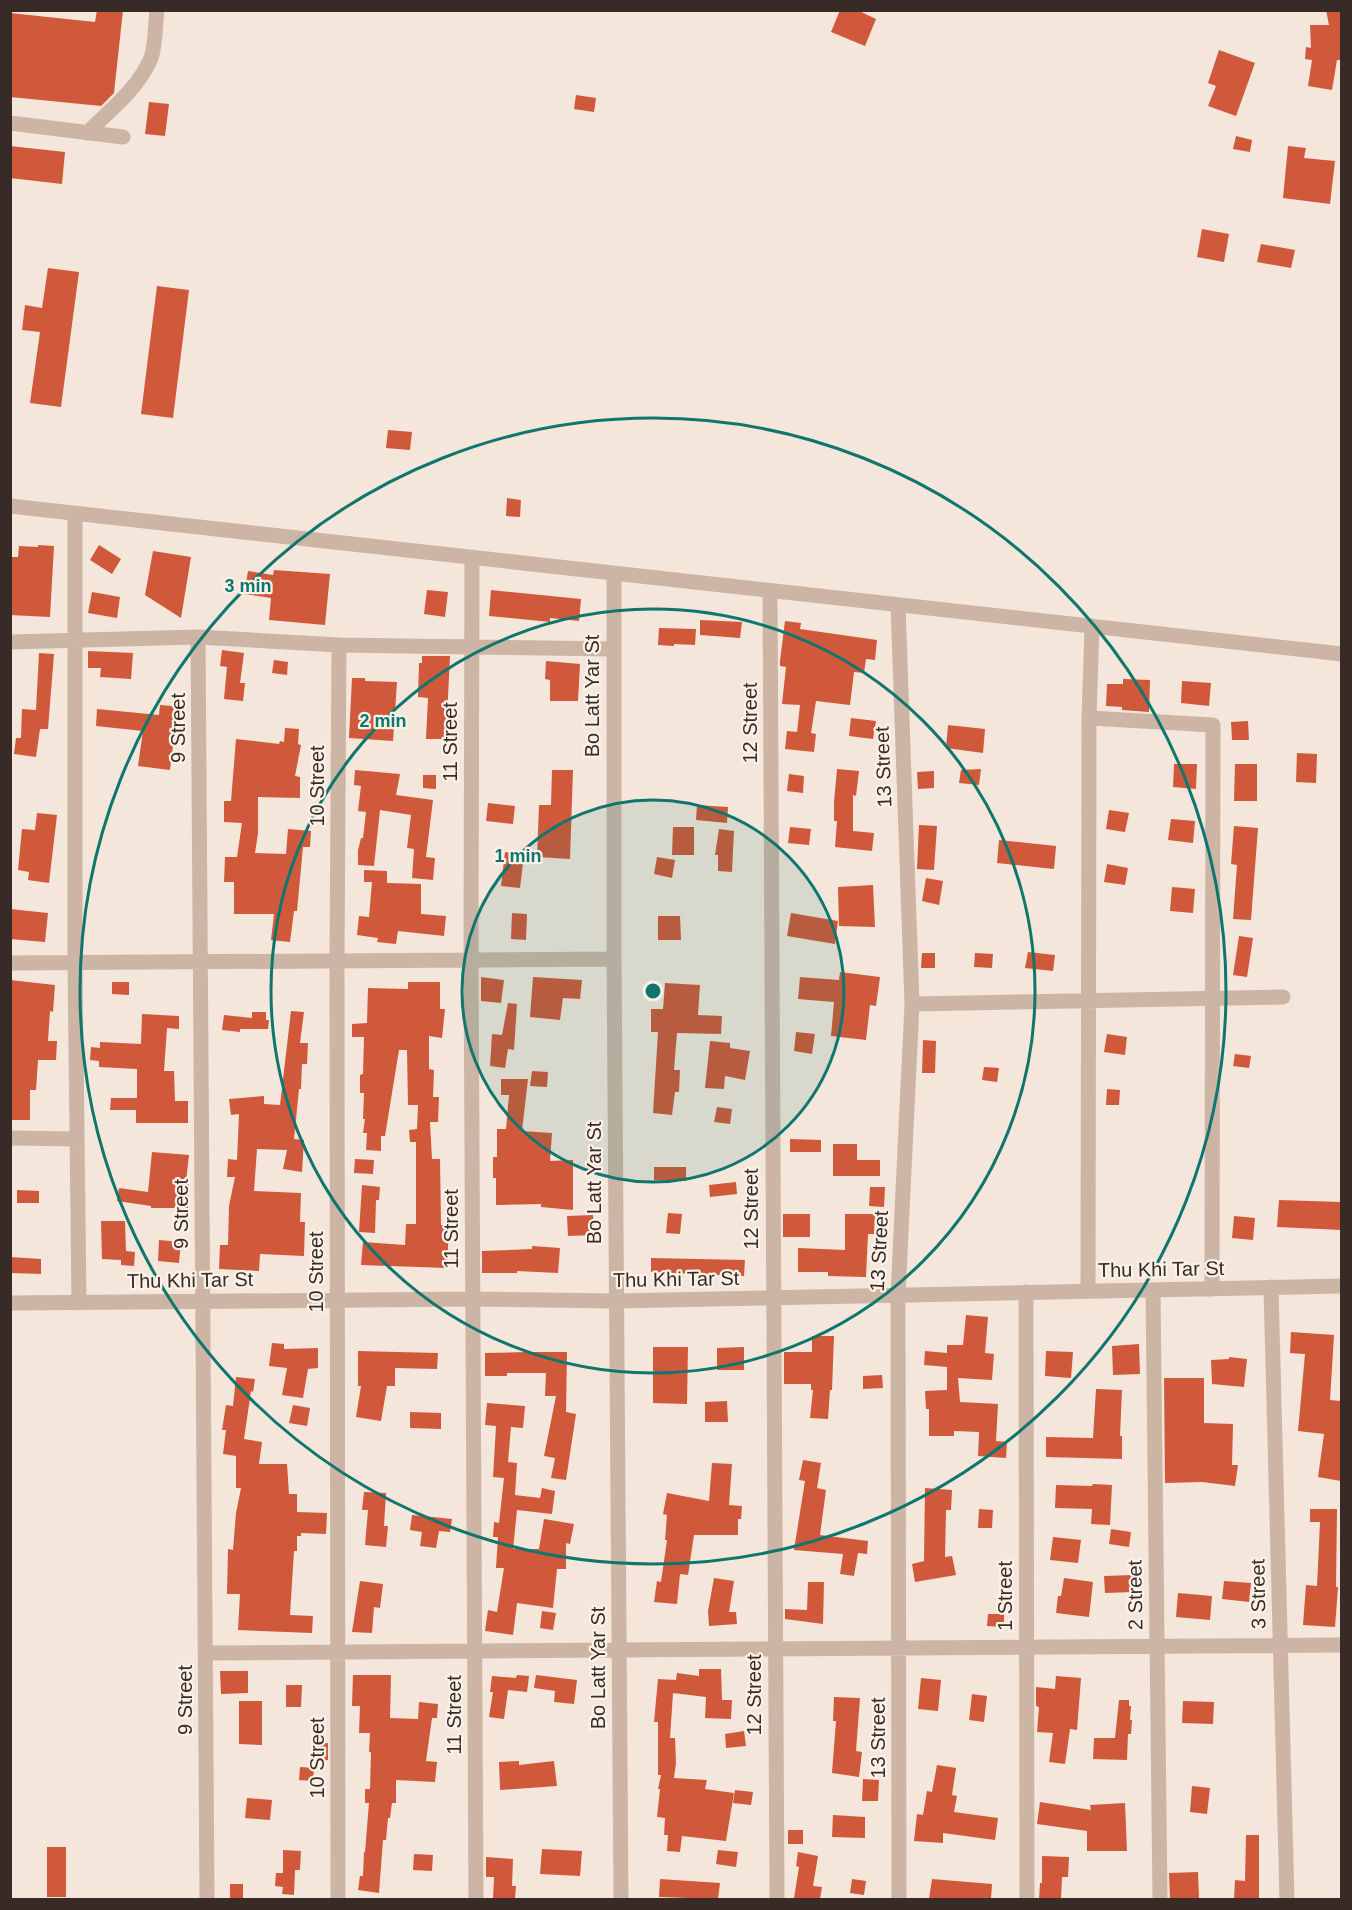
<svg xmlns="http://www.w3.org/2000/svg" width="1352" height="1910" font-family="Helvetica,sans-serif">
<style>
.building{fill:#d0593b}
.lines{fill:none;stroke-linecap:round;stroke-linejoin:round}
.minor{stroke:#cdb5a5;stroke-width:15}
.ring{fill:none;stroke:#0f766e;stroke-width:3}
.labels{text-anchor:middle;dominant-baseline:central;stroke-width:4.5;stroke-linejoin:round;paint-order:stroke}
.street-label{font-size:20px;fill:#382b27;stroke:#fbf1e7}
.centre{fill:#0f766e;stroke:#fbf1e7;stroke-width:3}
.ring-label{font-size:18px;text-anchor:middle;font-weight:bold;fill:#0f766e;stroke:#fbf1e7;stroke-width:4.5;stroke-linejoin:round;paint-order:stroke}
</style>
<rect width="100%" height="100%" fill="#f4e6da"/>
<!-- building -->
<path class="building" d="M97,10H123L114,93L101,106L10,97V13L95,22Z
M840,10H857L876,19L865,46L831,32Z
M1326,10H1341V60H1337L1332,90L1308,86L1312,60L1305,59L1306,47L1311,48L1310,25H1329Z
M1219,50L1255,63L1236,116L1208,106L1216,86L1208,83Z
M576,95L596,98L594,112L574,109Z
M149,102L169,104L165,136L145,134Z
M1236,136L1252,140L1250,152L1233,149Z
M10,146L65,152L62,184L10,178Z
M1288,146L1306,148L1304,158L1335,161L1330,204L1283,198Z
M1202,229L1229,234L1224,262L1197,257Z
M1261,244L1295,250L1291,268L1257,262Z
M48,268L79,272L61,407L30,403L40,332L22,330L25,305L42,308Z
M157,286L189,290L173,418L141,414Z
M388,430L412,432L410,450L386,448Z
M507,498L521,500L520,517L506,516Z
M38,545L54,546L50,617L10,615V557H18L19,546L38,547Z
M99,545L121,559L112,574L90,560Z
M153,551L191,557L181,618L145,595Z
M274,570L330,574L325,625L269,620L271,598L244,594L248,571L273,575Z
M427,590L448,592L445,617L424,614Z
M491,590L581,599L579,621L550,618V622L489,616Z
M92,592L120,597L117,618L88,613Z
M700,620L742,622L740,638L700,635Z
M785,621L801,623L800,629L877,640L875,660L866,659L864,673L854,672L850,705L816,701L811,733L816,734L814,752L785,749L787,731L797,732L800,705L782,704L786,667L780,666V661Z
M659,628L696,629L695,645L674,644V646L658,645Z
M222,650L244,653L240,683H245L243,701L224,699L227,667L220,666Z
M88,651L133,653L131,679L100,677L101,668H88Z
M39,653L54,654L48,729H40L36,757L14,754L16,738H21L22,709L36,710Z
M422,656H450L446,739H426L428,698L418,697L419,663H422Z
M274,660L288,662L287,675L272,673Z
M546,661L580,664L578,701H550V680L545,679Z
M352,678H365V681L397,682L393,741L349,738Z
M1123,679L1150,680L1149,712L1122,710V707L1106,706L1107,684H1123Z
M1182,681L1211,683L1209,706L1181,703Z
M160,705L184,707L181,729H175L170,770L138,766L143,731L96,726L97,709L159,715Z
M851,718L876,721L873,739L849,736Z
M1248,721L1249,740H1232L1231,722Z
M948,725L985,729L983,753L946,748Z
M285,728L299,729L298,744L301,745L295,776L300,777V798L258,797V833L255,853L286,854L288,829L311,831L310,847H303L297,911H294L290,942L271,940L274,914H234V882H224L225,857H237L242,823L224,822V801H231L236,739L279,744L280,741L284,742Z
M1297,753L1317,754L1316,783L1296,782Z
M1174,764H1197L1196,789L1173,787Z
M1235,764H1257V801H1234Z
M837,769L859,771L856,796L853,795V831L874,833L872,851L835,847L837,821H834V802Z
M981,769L979,785L959,783L961,770Z
M355,770L400,774L396,795L433,800L426,857L435,858L433,880L412,878L414,849L407,848L411,815L380,810L374,866L358,865V850L361,838H363L366,812L358,811L361,786L354,785Z
M552,770H573L570,859L537,857L539,805H551Z
M934,771V788L918,789L917,772Z
M789,774L804,776L803,793L787,791Z
M423,775H436V789L423,788Z
M488,803L515,806L513,824L486,821Z
M697,805L728,807L727,823L696,820Z
M1109,810L1129,813L1125,832L1106,829Z
M37,813L57,815L49,883L28,880L29,872L18,870L22,829L35,830Z
M1171,819L1195,821L1193,843L1168,840Z
M919,825L937,826L934,870L917,869Z
M1234,826L1258,828L1251,920L1233,919L1237,865L1231,864Z
M673,827H694V855H672Z
M790,827L811,829L809,845L788,843Z
M719,829L734,831L732,872L718,871V855H715Z
M999,840L1056,846L1054,869L997,863Z
M505,852L524,855L520,888L501,886Z
M657,857L675,860L672,878L654,874Z
M1107,864L1128,868L1125,885L1104,882Z
M364,870L387,871V883L421,884V914L446,916L444,936L398,931L396,944L377,942L378,938L357,935L359,916L369,917L372,882H364Z
M926,878L943,881L939,905L922,901Z
M873,885L875,927L839,926L838,887Z
M1172,887L1195,889L1193,913L1170,911Z
M10,909L48,913L45,942L10,939Z
M512,913L527,914L526,940L511,939Z
M791,913L838,921L835,944L787,936Z
M658,916H680L681,940H658Z
M1239,936L1253,938L1247,977L1233,975Z
M1028,952L1055,955L1053,971L1025,968Z
M922,953H935V968H921Z
M975,953L993,954L992,968L974,967Z
M840,972L880,977L876,1006L870,1005L866,1040L831,1036L834,1002L798,999L800,977L839,980Z
M481,977L504,980L501,1003L481,1001Z
M533,977L582,980L580,999L563,998L560,1020L530,1017Z
M10,980L55,985L53,1012L50,1011L48,1041H57L56,1060H38L36,1090H30V1120H12Z
M112,982H129V995L112,994Z
M408,982H440V1009H445L442,1038L429,1036V1069L434,1070L433,1097H439L438,1122H430L432,1159H440L441,1225H449L447,1268L361,1265L363,1242L405,1245L406,1224H416V1142H410L409,1130L417,1129L418,1105H408L407,1050H399L385,1136H381V1151L366,1150L367,1133H363L365,1119H363L364,1093H360V1075L363,1074L364,1037H352V1024L367,1023L368,988L408,989Z
M665,983L700,985L698,1015L722,1016L721,1034L677,1033L674,1070H680L679,1092H675L672,1115L653,1113L658,1032H651V1009H663Z
M508,1003L517,1004L514,1050L508,1049L505,1068L490,1066L492,1034L502,1035Z
M291,1011L304,1012L300,1043H308L307,1064H302L301,1089H299L294,1139L304,1140L302,1172L283,1169L287,1150L257,1149L254,1191L301,1193L300,1222H305L304,1256L260,1254L259,1271L219,1269L220,1245H228L229,1206L235,1177H227L228,1159L237,1160L239,1114L231,1115L229,1099L264,1096V1104L280,1105Z
M252,1012H266V1020H269L268,1029H240V1032L222,1030L224,1015L252,1018Z
M142,1014L179,1016V1029L167,1028L164,1071H174L175,1101H188V1123H136V1110H110L111,1098H137V1069L99,1067V1061L90,1060L91,1047L100,1048V1042L141,1044Z
M796,1032L815,1034L812,1054L794,1051Z
M1107,1034L1127,1037L1125,1055L1104,1052Z
M923,1040L936,1041L935,1073H922Z
M710,1041L730,1043V1048L750,1051L745,1080L725,1076L724,1089L705,1088Z
M1235,1054L1251,1056L1249,1068L1233,1066Z
M984,1067L999,1068L997,1082L982,1080Z
M532,1071L548,1072L547,1087L530,1086Z
M501,1079H528L522,1131L552,1133L550,1161L573,1160V1210L541,1207V1204L496,1205V1178H493V1157H497V1129H506L509,1095H501Z
M1107,1089L1120,1090L1119,1105H1106Z
M717,1107L732,1109L730,1124L714,1122Z
M790,1139L821,1140V1152H790Z
M833,1144H857V1160H880V1176H833Z
M152,1152L189,1155L186,1181H189L188,1208H151V1206L117,1201L119,1188L148,1192Z
M355,1159L374,1160L373,1174L354,1173Z
M654,1167H686V1181L654,1180Z
M736,1182L737,1194L710,1197L709,1185Z
M362,1185L380,1187L379,1200H376L375,1233L359,1232Z
M870,1187H885L884,1207L869,1206Z
M17,1190L39,1191V1203H17Z
M1279,1200L1341,1202V1230L1277,1227Z
M668,1213L682,1214L680,1234L666,1233Z
M783,1214H810V1237H783Z
M845,1214H875L874,1234H868L866,1277L828,1276V1272H798V1248L845,1250Z
M593,1215L594,1235L568,1236L567,1216Z
M1234,1216L1255,1218L1253,1240L1232,1238Z
M101,1221H125L126,1251L135,1252L134,1266L121,1265V1260L102,1259Z
M159,1240L181,1242L179,1263L158,1261Z
M532,1246L560,1248L558,1273L517,1271V1273H482V1251L532,1249Z
M10,1257L41,1259V1274L10,1273Z
M651,1258L745,1260L744,1276L651,1272Z
M966,1315L988,1317L985,1353L994,1354L992,1380L958,1378L960,1402L998,1404L996,1441L1007,1442L1006,1458L978,1456L979,1432L954,1431V1436H929V1409H926L925,1391L947,1390V1367L924,1365L925,1351L947,1353V1345H963Z
M1291,1332L1334,1335L1330,1400L1341,1401V1481L1318,1477L1324,1434L1298,1431L1305,1354L1290,1353Z
M812,1336H834L832,1390H830L828,1419L810,1418L813,1390H811V1384H784V1352H812Z
M272,1343L284,1344V1349L318,1348V1368L308,1369L303,1398L282,1395L287,1368L269,1366Z
M1139,1344L1140,1374L1113,1375L1112,1346Z
M653,1347H688L687,1404L653,1403Z
M744,1347V1370H717V1348Z
M358,1351L438,1353L437,1369L395,1368V1386H387L381,1421L356,1417L361,1386H358Z
M1046,1351L1073,1352L1071,1378L1045,1376Z
M526,1352H567L566,1412L576,1414L566,1480L551,1478L555,1458L544,1456L556,1396H545L546,1373H507V1376H485V1353Z
M1229,1357L1247,1359L1244,1387L1212,1384L1211,1360L1229,1359Z
M882,1375L883,1388L863,1389V1376Z
M236,1377L255,1379L253,1392L251,1391L244,1439L262,1442L259,1464H287L289,1494H297V1512L327,1513L326,1534L301,1533V1536H297V1551H294L290,1615L313,1616L312,1633L238,1630L240,1594H227L228,1549L233,1550L236,1513L241,1488H236V1456L223,1454L226,1430H222L226,1405L233,1406Z
M1164,1378H1204V1423L1233,1424L1232,1465H1238L1235,1486L1202,1482L1165,1483Z
M1096,1389L1122,1390L1120,1436H1122V1459L1046,1457V1437L1093,1438Z
M727,1401L728,1422H705V1402Z
M487,1403L525,1406L523,1428L511,1427L508,1462L517,1463L515,1495L540,1498L542,1488L555,1491L552,1514L517,1510L513,1549H539L544,1519L574,1524L570,1544L566,1543V1569H557L553,1608L517,1603L513,1635L485,1631L488,1610L497,1612L504,1568H496L498,1537H493L494,1522L499,1523L504,1478L493,1477L496,1426L485,1425Z
M293,1405L310,1408L307,1426L289,1423Z
M410,1412L441,1413V1429L410,1428Z
M803,1460L821,1463L817,1488L826,1490L820,1535L868,1541L867,1554L858,1553L854,1576L840,1574L843,1554L794,1550L805,1481L799,1480Z
M712,1463L732,1464L729,1505L742,1506L741,1519H738V1535H694L688,1575L680,1574L677,1604L654,1602L657,1581L661,1582L667,1540H665L667,1515L663,1514L667,1493L709,1501Z
M1093,1484L1112,1485L1110,1525L1091,1524L1092,1509L1055,1508L1056,1485L1092,1486Z
M925,1488L952,1490L951,1510H946L945,1557L952,1556L956,1575L915,1582L912,1564L924,1561Z
M364,1492L386,1493L384,1526H388L386,1547L365,1545L368,1510H362Z
M979,1509L993,1510L992,1528H978Z
M1310,1509H1337L1336,1587H1338L1335,1627L1303,1625L1306,1585L1317,1586L1320,1522H1310Z
M412,1515L452,1519L450,1532L439,1531L436,1548L420,1546L422,1532L410,1530Z
M1111,1529L1131,1532L1129,1547L1109,1544Z
M1053,1537L1081,1540L1078,1563L1050,1560Z
M1133,1575V1592L1105,1593L1104,1576Z
M714,1578L734,1581L729,1612H736L737,1624L709,1626L708,1611Z
M1064,1578L1093,1582L1089,1617L1056,1613L1058,1596H1061Z
M360,1581L383,1584L380,1608L374,1607L372,1633L352,1632Z
M1224,1581L1251,1583L1249,1602L1222,1599Z
M808,1582H824L823,1624L785,1619V1609L807,1610Z
M1178,1593L1212,1596L1210,1620L1176,1617Z
M542,1611L556,1613L553,1630L540,1628Z
M988,1614H1004V1627L987,1626Z
M699,1669H721L722,1700H732L731,1719L705,1718L706,1697L673,1693L670,1738H675L676,1763L674,1778L707,1780L705,1789L734,1793L726,1841L682,1836L680,1852L667,1851L668,1835H664L665,1818L657,1817L660,1789H658L661,1775H658V1722H654L658,1679L676,1680L677,1673L699,1676Z
M220,1671H248V1693L221,1694Z
M353,1675H391L390,1718L418,1719L419,1702L438,1704L437,1718H432L426,1761L437,1762L435,1782L396,1780V1803H392L390,1818H388L386,1840H383L379,1893L358,1890L360,1876H363L364,1852H365L369,1803H365V1789H370L371,1752H369L370,1733H359L360,1706H352Z
M517,1675L529,1676L527,1692L508,1690L504,1719L489,1717L493,1692H490L492,1676L516,1678Z
M536,1675L577,1680L574,1704L554,1702L555,1691L534,1688Z
M1056,1676L1081,1678L1077,1730L1070,1729L1065,1764L1049,1762L1053,1733L1037,1732L1039,1707L1036,1706V1687L1055,1689Z
M921,1678L941,1680L938,1711L918,1709Z
M286,1685H302L301,1707H286Z
M972,1694L987,1696L984,1722L969,1720Z
M834,1697L860,1698L856,1751L862,1752L859,1777L832,1773L836,1721H833Z
M1119,1700H1129V1706H1131L1130,1720H1132L1131,1734H1128L1127,1760L1093,1759L1094,1738H1115Z
M239,1701H262V1745L239,1744Z
M1183,1701L1214,1702L1213,1724L1182,1723Z
M744,1731L746,1746L726,1748L725,1734Z
M328,1743V1760L314,1761L313,1744Z
M519,1761V1765L554,1761L557,1786L500,1790L499,1762Z
M937,1765L956,1768L952,1795L957,1796L954,1812L998,1818L995,1840L943,1833V1843L914,1841L917,1814L923,1815L927,1791L932,1792Z
M300,1767L314,1768L313,1781L299,1780Z
M863,1779L879,1780L878,1801H862Z
M1192,1786L1210,1788L1207,1814L1190,1812Z
M735,1790L753,1792L751,1805L733,1803Z
M247,1798L272,1800L270,1820L245,1818Z
M1040,1802L1091,1810L1090,1805L1125,1803L1127,1851H1087V1831L1037,1824Z
M833,1815L865,1817V1838L832,1837Z
M788,1830H803V1844H788Z
M1246,1835H1259V1899H1234L1235,1880L1245,1881Z
M47,1847H66V1897H47Z
M542,1849L582,1851L580,1876L540,1874Z
M283,1850L301,1851L300,1870H295L294,1895L282,1894L283,1887L275,1886L276,1873H283Z
M718,1850L738,1852L736,1867L716,1864Z
M798,1852L818,1856L813,1886L822,1887L820,1899L794,1898L799,1867L796,1866Z
M414,1854L433,1855L432,1871L413,1870Z
M1042,1856L1069,1857L1068,1877H1062L1061,1899H1039L1040,1883H1042Z
M486,1857L513,1859L512,1886H516L515,1899H493L494,1877H486Z
M1198,1872L1199,1899H1170L1169,1873Z
M660,1879L720,1883L718,1899L659,1897Z
M852,1879L866,1881L864,1895L850,1893Z
M932,1879L992,1884L991,1899H929Z
M230,1884H243V1899H230Z"/>
<g class="lines">
<!-- minor -->
<path class="minor" d="M10,123L123,137
M87,133C110,110 138,89 151,58C156,44 155,25 157,10
M10,506L1342,654
M75,513V963L79,1303
M472,557L471,961L476,1900
M614,573V959L621,1900
M770,591L777,1900
M898,605L912,1004L898,1295L899,1900
M198,637L207,1900
M10,642L198,637L339,645L613,649
M1089,718L1213,725L1212,1289
M10,963L614,959
M912,1004L1283,997
M10,1138L77,1139
M1271,1287L1287,1900
M1153,1290L1160,1900
M1088,1291L1089,718L1092,626
M1026,1292L1027,1900
M10,1303L473,1299L616,1301L1342,1286
M206,1653L1342,1645
M338,1900L337,961L339,645"/>
</g>
<!-- distance rings -->
<circle cx="653" cy="991" r="191" fill="#0f766e" fill-opacity=".12"/>
<g class="ring">
<circle cx="653" cy="991" r="191"/>
<circle cx="653" cy="991" r="382"/>
<circle cx="653" cy="991" r="573"/>
</g>
<g class="labels">
<!-- street labels -->
<g class="street-label">
<text transform="translate(592 696) rotate(-90)">Bo Latt Yar St</text>
<text transform="translate(750 723) rotate(-90)">12 Street</text>
<text transform="translate(178 728) rotate(-90)">9 Street</text>
<text transform="translate(450 742) rotate(-90)">11 Street</text>
<text transform="translate(883 767) rotate(-92)">13 Street</text>
<text transform="translate(317 786) rotate(-90)">10 Street</text>
<text transform="translate(594 1183) rotate(-90)">Bo Latt Yar St</text>
<text transform="translate(751 1209) rotate(-90)">12 Street</text>
<text transform="translate(181 1214) rotate(-90)">9 Street</text>
<text transform="translate(451 1229) rotate(-90)">11 Street</text>
<text transform="translate(879 1251) rotate(-87)">13 Street</text>
<text transform="translate(1161 1269) rotate(-1)">Thu Khi Tar St</text>
<text transform="translate(316 1272) rotate(-90)">10 Street</text>
<text transform="translate(676 1279) rotate(-1)">Thu Khi Tar St</text>
<text transform="translate(190 1280) rotate(-1)">Thu Khi Tar St</text>
<text transform="translate(1258 1594) rotate(-91)">3 Street</text>
<text transform="translate(1135 1595) rotate(-91)">2 Street</text>
<text transform="translate(1005 1596) rotate(-90)">1 Street</text>
<text transform="translate(598 1668) rotate(-90)">Bo Latt Yar St</text>
<text transform="translate(754 1695) rotate(-90)">12 Street</text>
<text transform="translate(185 1700) rotate(-90)">9 Street</text>
<text transform="translate(454 1715) rotate(-90)">11 Street</text>
<text transform="translate(878 1738) rotate(-90)">13 Street</text>
<text transform="translate(317 1758) rotate(-90)">10 Street</text>
</g>
</g>
<circle cx="653" cy="991" r="9" class="centre"/>
<g class="ring-label">
<text x="248" y="592">3 min</text>
<text x="383" y="727">2 min</text>
<text x="518" y="862">1 min</text>
</g>
<!-- border -->
<rect width="1352" height="1910" fill="none" stroke="#382b27" stroke-width="24"/>
</svg>
